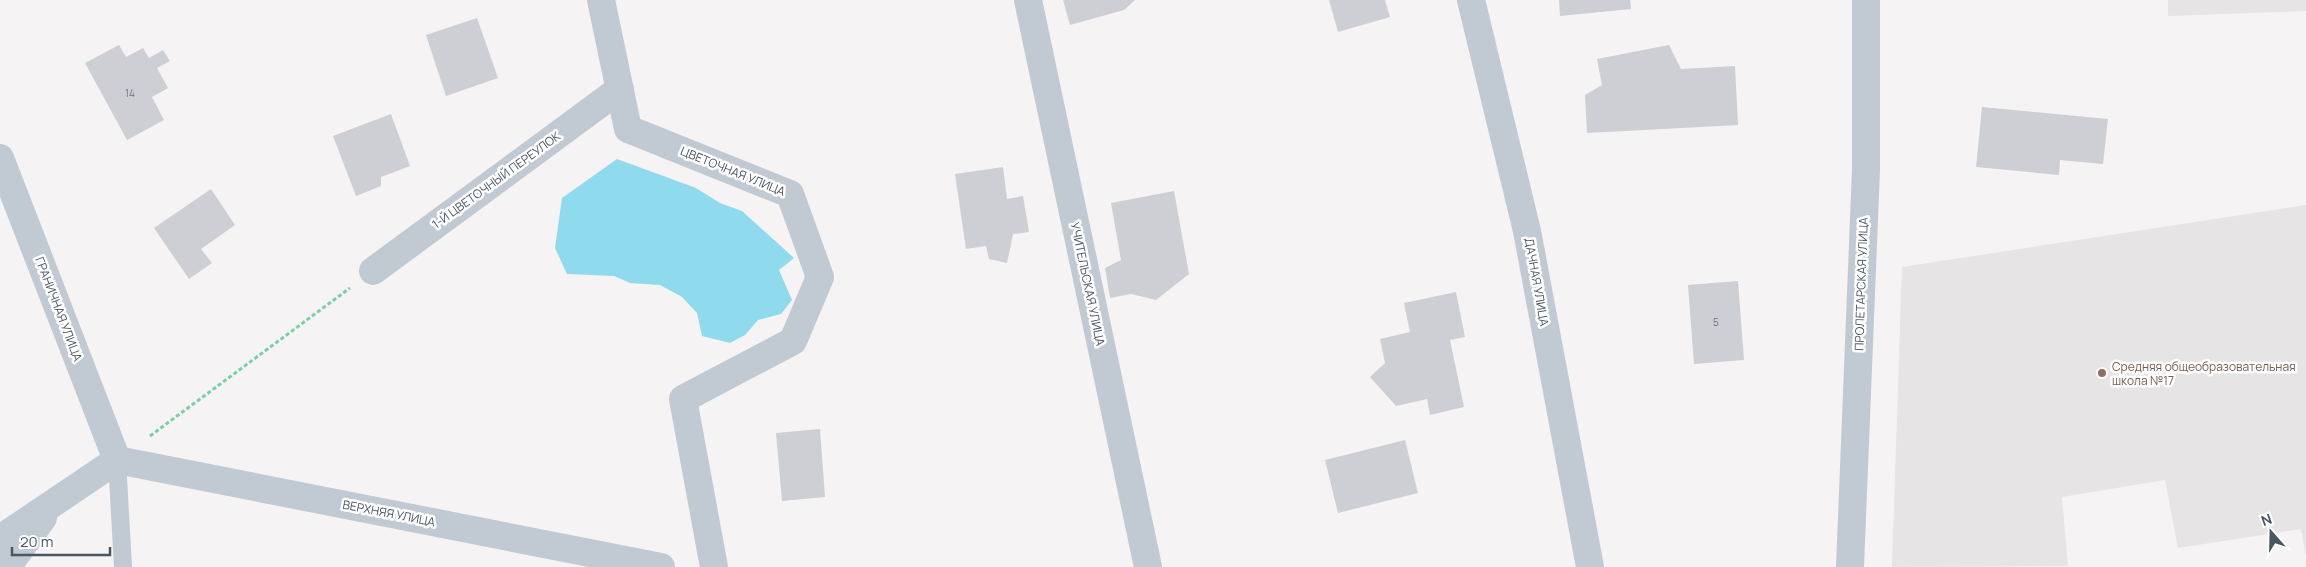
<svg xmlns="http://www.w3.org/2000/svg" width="2306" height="567" font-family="Manrope,sans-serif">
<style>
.education{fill:#e6e4e5}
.water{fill:#90daee}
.building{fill:#cdcfd5}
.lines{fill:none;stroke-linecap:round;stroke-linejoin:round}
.path{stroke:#7ad0a6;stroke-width:3;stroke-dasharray:4 2.5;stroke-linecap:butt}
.service{stroke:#c1cad2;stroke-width:18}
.minor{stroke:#c1cad2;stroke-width:28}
.education-dot{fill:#8d6e63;stroke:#fff;stroke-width:2}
.labels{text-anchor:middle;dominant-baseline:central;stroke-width:5;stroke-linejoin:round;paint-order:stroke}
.number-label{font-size:10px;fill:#6b747e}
.street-label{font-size:12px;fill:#4a5661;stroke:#fff}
.education-label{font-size:12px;fill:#785e54;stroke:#fff;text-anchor:start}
</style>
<rect width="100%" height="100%" fill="#f5f3f3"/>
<!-- education -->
<path class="education" d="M2168,0H2306V11L2168,16Z
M2306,205V556L2301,529L2178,548L2165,480L2062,497L2068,566L1892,567L1902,267Z"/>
<!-- water -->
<path class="water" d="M617,159L696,188L720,203L742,211L794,258L779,270L792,300L781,314L758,320L745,335L730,343L702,336L697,313L682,297L660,285L630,283L614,276L567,274L555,248L562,198Z"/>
<!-- building -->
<path class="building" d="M1063,0H1135L1124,10L1070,25Z
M1329,0H1385L1390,17L1338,32Z
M1559,0H1630L1631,9L1560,16Z
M477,18L498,78L446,96L426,35Z
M119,45L126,57L143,48L149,58L163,50L170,61L157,68L168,88L152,97L164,120L127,140L85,63Z
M1669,45L1681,69L1735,66L1738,125L1587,133L1585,95L1602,85L1597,59Z
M1982,107L2108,119L2103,164L2060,160L2059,175L1976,167Z
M391,114L410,166L381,177V186L356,196L333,136Z
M1003,167L1007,199L1023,196L1029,232L1013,234L1007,263L989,259L986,246L966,249L955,174Z
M211,189L235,225L201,249L212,263L189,279L154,228Z
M1174,191L1189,274L1156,300L1131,294L1110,298L1105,268L1121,260L1111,203Z
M1738,281L1744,360L1694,364L1688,285Z
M1456,292L1465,337L1450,340L1464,407L1430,415L1427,399L1396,406L1370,377L1385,363L1380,339L1410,332L1404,303Z
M820,429L825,497L782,501L776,433Z
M1405,440L1418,493L1338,513L1325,460Z"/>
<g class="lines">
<!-- path -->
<path class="path" d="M150,436L350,288"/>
<!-- service -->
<path class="service" d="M117,460L123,567"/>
<!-- minor -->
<path class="minor" d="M601,0L628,129L790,194L820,277L793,341L683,399L714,567
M1028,0L1148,567
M1471,0L1527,231L1590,567
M0,158L117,460
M373,271L620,89
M117,460L661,567
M0,539L117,460
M7,567L43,518
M1850,567L1866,169V0"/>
</g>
<!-- markers -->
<circle class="education-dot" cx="2102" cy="373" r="5"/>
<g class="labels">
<!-- number labels -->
<g class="number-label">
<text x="130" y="93">14</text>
<text x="1716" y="322">5</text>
</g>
<!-- street labels -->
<g class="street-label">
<text transform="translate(733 171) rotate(22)">ЦВЕТОЧНАЯ УЛИЦА</text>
<text transform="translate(496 180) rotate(-36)">1-Й ЦВЕТОЧНЫЙ ПЕРЕУЛОК</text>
<text transform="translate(1537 282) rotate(80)">ДАЧНАЯ УЛИЦА</text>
<text transform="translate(1088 284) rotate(78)">УЧИТЕЛЬСКАЯ УЛИЦА</text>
<text transform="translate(1861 284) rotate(-88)">ПРОЛЕТАРСКАЯ УЛИЦА</text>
<text transform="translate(59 309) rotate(69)">ГРАНИЧНАЯ УЛИЦА</text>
<text transform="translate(389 513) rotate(11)">ВЕРХНЯЯ УЛИЦА</text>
</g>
<!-- education labels -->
<g class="education-label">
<text x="2112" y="366">Средняя общеобразовательная<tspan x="2112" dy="14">школа №17</tspan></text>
</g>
</g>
<!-- north arrow -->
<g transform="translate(2271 532) rotate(340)" stroke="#ffffff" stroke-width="4" paint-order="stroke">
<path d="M0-4L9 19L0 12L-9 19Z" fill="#4a5661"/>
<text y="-8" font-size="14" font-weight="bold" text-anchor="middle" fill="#4a5661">N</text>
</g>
<!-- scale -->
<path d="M12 547v8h98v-8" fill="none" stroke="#4a5661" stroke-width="2.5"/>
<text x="20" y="547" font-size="15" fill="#4a5661" stroke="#ffffff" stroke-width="4" paint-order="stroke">20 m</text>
</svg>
